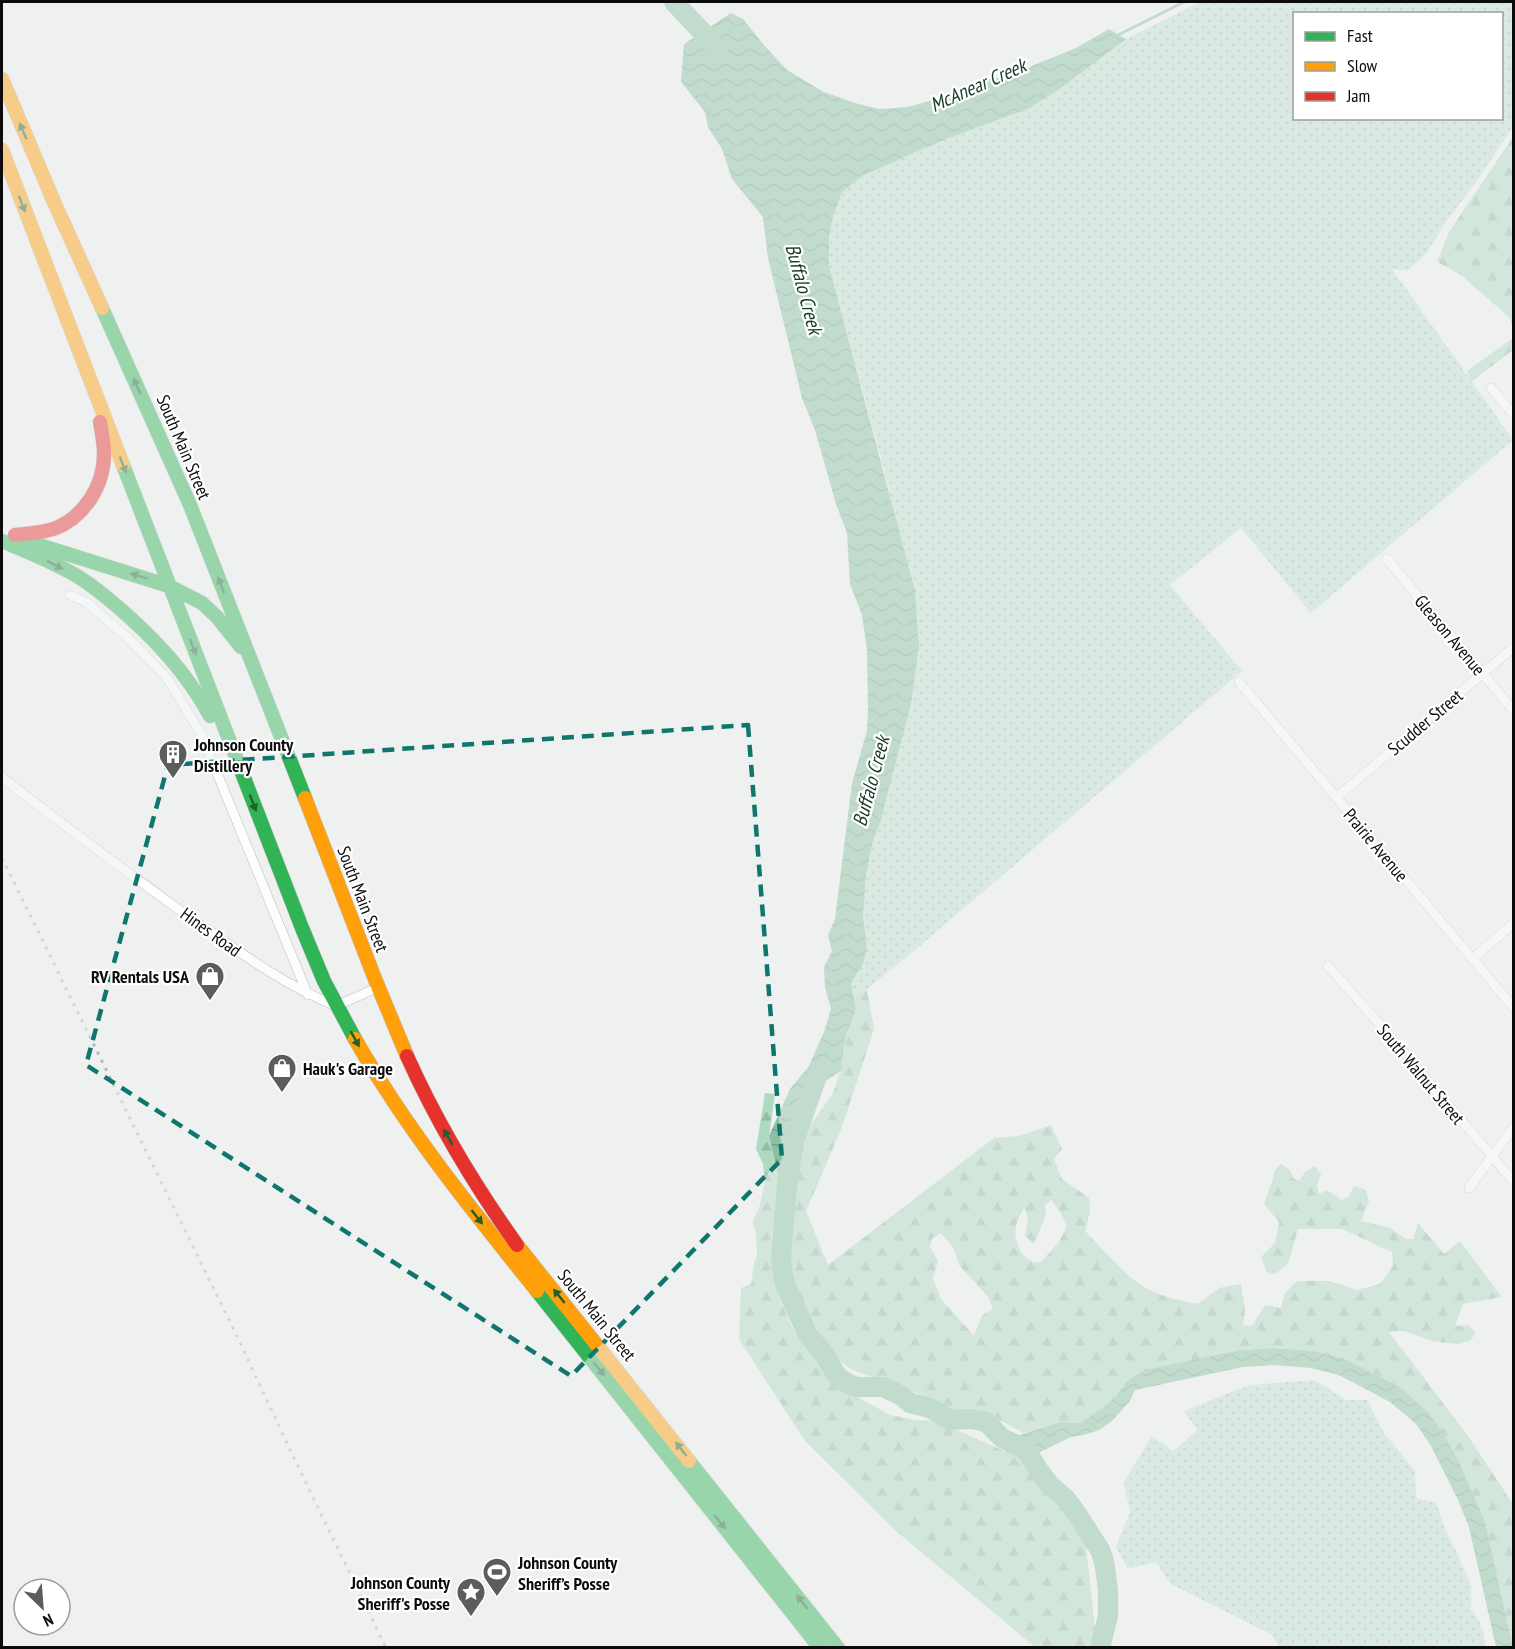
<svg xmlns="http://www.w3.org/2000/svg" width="1515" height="1649" font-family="'PT Sans Narrow',sans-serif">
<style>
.grass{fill:url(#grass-dots);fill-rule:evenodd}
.forest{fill:url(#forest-firs);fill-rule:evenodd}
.water{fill:url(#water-waves)}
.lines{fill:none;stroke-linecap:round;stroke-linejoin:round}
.stream{stroke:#8ac0a3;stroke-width:3}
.river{stroke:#8ac0a3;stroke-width:20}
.street-casing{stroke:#bcbebd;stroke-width:10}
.fast-casing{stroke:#bcbebd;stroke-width:15}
.slow-casing{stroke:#bcbebd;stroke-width:15}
.jam-casing{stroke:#bcbebd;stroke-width:15}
.street{stroke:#fdfdfd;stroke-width:9}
.fast{stroke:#30b455;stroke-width:14}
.slow{stroke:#ff9f0a;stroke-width:14}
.jam{stroke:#e5322d;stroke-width:14}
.rail{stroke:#b7b8b7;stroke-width:3;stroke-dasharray:3 6;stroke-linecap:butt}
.oneway{fill:#1e6030}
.marked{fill:none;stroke:#0f766e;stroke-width:4.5;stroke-dasharray:12 8;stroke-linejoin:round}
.labels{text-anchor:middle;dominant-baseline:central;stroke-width:4.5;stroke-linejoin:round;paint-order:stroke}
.street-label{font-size:18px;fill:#0b0c0b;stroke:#fff}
.poi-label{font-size:18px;font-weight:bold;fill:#0b0c0b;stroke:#fff;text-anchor:start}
.water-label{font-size:20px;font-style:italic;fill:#193b29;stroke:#fff}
</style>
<defs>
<pattern id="grass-dots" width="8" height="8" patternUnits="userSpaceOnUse" patternTransform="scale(1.5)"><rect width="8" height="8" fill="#c2e0ce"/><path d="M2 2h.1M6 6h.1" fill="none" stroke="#a5bfb0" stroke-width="1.8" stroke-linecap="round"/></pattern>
<pattern id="forest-firs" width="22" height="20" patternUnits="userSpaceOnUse" patternTransform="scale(1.5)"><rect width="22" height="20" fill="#afdac2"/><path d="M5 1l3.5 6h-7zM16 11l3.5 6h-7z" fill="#95baa5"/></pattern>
<pattern id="water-waves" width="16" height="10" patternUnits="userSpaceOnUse" patternTransform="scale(1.5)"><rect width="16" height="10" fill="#8ac0a3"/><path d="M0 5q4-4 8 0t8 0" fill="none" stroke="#76a48b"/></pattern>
</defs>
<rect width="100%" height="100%" fill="#eff1f0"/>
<!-- grass -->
<path class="grass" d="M1200,2H1513V127L1476,182L1446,222L1427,253L1407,271L1392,269L1513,440L1311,613L1241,528L1170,585L1242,671L909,955L867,989L853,997L851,983L863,964L867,950L863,916L866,875L873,841L880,823L911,704L919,647L888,485L829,266V237L833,217L842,192L862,176L941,141L1030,108L1061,88L1126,39ZM1294,14H1502V118H1294Z
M1315,1380L1346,1400H1367L1384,1433L1415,1471L1416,1498L1436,1503L1447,1534L1453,1544L1471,1585V1609L1479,1621L1484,1635L1485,1647H1279L1272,1635L1171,1584L1156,1562L1128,1569L1116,1547L1130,1512L1124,1482L1152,1436L1173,1451L1198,1430L1184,1411L1249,1385Z"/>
<!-- forest -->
<path class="forest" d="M1513,137V327L1510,318L1461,275L1437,262L1449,232Z
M1513,338V350L1471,382L1467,371Z
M867,989L874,1029L842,1127L806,1211L828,1265L994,1138L1019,1136L1051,1125L1062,1149L1054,1159L1062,1179L1089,1198L1090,1212L1085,1231C1101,1247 1128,1280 1148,1289C1163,1297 1181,1301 1198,1304L1219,1288L1241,1284L1245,1311L1243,1325L1252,1326L1265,1305L1281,1308L1285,1293L1297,1281H1329L1357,1290L1380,1284L1393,1266L1392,1252L1342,1229H1298L1288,1264L1275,1274L1267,1272L1261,1257L1275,1243L1279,1222L1264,1204L1273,1179L1274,1171L1281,1164L1290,1170L1293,1178L1299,1181L1305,1172L1315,1166L1321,1174L1317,1186L1319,1194L1327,1190L1342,1200L1349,1196L1354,1186L1366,1190L1369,1201L1361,1221L1390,1228L1406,1239H1413L1418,1223L1444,1254L1460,1241L1502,1297L1463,1304L1455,1326L1468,1325L1476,1333L1470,1341L1457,1344L1432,1341L1404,1331L1389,1332L1468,1436L1513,1504V1647L1494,1563L1428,1412L1400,1387L1345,1359L1314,1351L1274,1348L1241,1350L1179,1364L1126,1381L1113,1400L1093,1416L1081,1423L1060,1422L1023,1433L1004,1422L978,1414L948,1412L929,1398L853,1370L833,1356L798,1298L789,1258L793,1231L791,1211L797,1179L799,1161L806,1131L832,1095L841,1071L845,1038L856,1011L853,997ZM1051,1200L1059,1210L1067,1226L1059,1242L1041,1262C1022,1264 1013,1242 1016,1225C1018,1219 1022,1212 1024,1208L1028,1217L1025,1236L1034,1244L1046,1215L1045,1205ZM941,1233L954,1249L959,1265L989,1298L993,1309L982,1315L974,1336L941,1299L933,1278L938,1261L930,1247L932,1239Z
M765,1093L775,1094L769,1136L780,1182L772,1238V1269L778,1295L794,1331L843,1389L890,1415L914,1420L937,1421L1006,1452H1018L1031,1472L1056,1498L1085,1537L1095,1629L1093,1644L1091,1647H1035L897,1532L805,1441L739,1339L741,1288L751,1284L754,1264L757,1254L756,1235L753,1221L760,1205L765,1181L763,1164L756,1149Z"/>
<!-- water -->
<path class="water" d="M731,13L743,19L763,44L787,70L824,92L855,103L879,109L908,107L943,97L963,91L981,80L995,78H1012L1034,65L1076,48L1109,29L1126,39L1061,88L1030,108L941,141L862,176L842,192L833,217L829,237V266L915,591L919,647L911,704L880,823L873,841L866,875L863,916L867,950L863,964L851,983L856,1010L845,1038L841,1071L827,1080L805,1101L798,1120L797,1149L799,1161L797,1179L780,1182L769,1136L790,1089L809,1066L824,1032L831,1009L825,987L824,967L832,951L828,935L835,919L852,783L867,731L868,710L867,650L862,615L850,584L847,533L836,504L815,430L802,398L768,258L763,217L732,179L722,149L708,127L705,112L681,82L684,44Z
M1274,1348L1314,1351L1345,1359L1400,1387L1428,1412L1444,1435L1458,1460L1485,1522L1513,1647H1496L1469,1527L1458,1500L1430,1444L1416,1424L1390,1402L1339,1375L1311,1368L1274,1365L1243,1367L1149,1387L1135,1390L1130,1401L1111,1422L1099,1430L1084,1435L1071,1437L1038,1453L1006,1452L1008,1442L1016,1436L1060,1422L1081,1423L1113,1400L1126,1382L1145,1370L1241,1350Z"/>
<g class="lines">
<!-- stream -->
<path class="stream" d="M1116,36L1184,2"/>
<!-- river -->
<path class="river" d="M674,2L710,40L718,52
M819,1071L794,1141L788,1177L784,1219L781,1259L783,1275L786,1287L801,1320L808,1335L824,1354L837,1376L847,1383L856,1387H883L900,1395L910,1403L930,1408L950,1420L971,1419L986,1422L1002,1438L1026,1450L1040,1472L1050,1485L1066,1499L1077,1514L1100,1550L1104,1561L1108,1590V1616L1100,1648"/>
<!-- street casing -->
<g class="street-casing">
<path id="street" d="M1491,388L1514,415
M1387,559L1514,711
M70,595L86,602L128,638L167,678L201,734L308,995
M1239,682L1514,1008
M2,777C60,823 120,867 181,911C231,946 279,983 336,1006L379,987
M1337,797L1514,647
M1472,959L1514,923
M1328,966L1382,1027L1514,1182
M1469,1188L1514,1127"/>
</g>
<!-- fast casing -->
<g class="fast-casing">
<path id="fast" d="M102,308L190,505L305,798
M123,465L302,928L324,981L355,1039
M20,539L169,586L202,603L217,617L241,647
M2,541C28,552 54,562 77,576C92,585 105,596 118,607C155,639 187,673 210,716
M537,1291L820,1648
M689,1461L838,1648"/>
</g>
<!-- slow casing -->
<g class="slow-casing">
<path id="slow" d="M2,79L54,202L102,308
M2,150L123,465
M305,798L375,979L407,1056
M355,1039C407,1130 472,1210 537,1291
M517,1245L689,1461"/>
</g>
<!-- jam casing -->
<g class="jam-casing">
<path id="jam" d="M15,535C29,533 43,533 56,528C85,516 104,485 104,454C104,443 102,433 100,422
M407,1056C437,1123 475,1186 517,1245"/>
</g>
<!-- street -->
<use href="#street" class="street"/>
<!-- fast -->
<use href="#fast" class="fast"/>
<!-- slow -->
<use href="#slow" class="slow"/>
<!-- jam -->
<use href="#jam" class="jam"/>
<!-- rail -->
<path class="rail" d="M2,858L236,1334L292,1454L386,1648"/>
</g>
<!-- one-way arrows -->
<defs><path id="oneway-solid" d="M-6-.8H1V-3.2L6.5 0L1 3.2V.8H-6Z" transform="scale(1.5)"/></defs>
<g class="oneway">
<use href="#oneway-solid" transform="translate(23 131) rotate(-113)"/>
<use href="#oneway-solid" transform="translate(22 204) rotate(69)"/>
<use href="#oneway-solid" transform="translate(137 386) rotate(-114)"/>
<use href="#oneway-solid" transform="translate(123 465) rotate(69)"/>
<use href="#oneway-solid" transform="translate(55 565) rotate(28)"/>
<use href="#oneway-solid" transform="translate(139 576) rotate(-163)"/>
<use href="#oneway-solid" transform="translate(221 585) rotate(-111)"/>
<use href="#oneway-solid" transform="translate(193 647) rotate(69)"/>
<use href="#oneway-solid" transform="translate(253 803) rotate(69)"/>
<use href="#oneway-solid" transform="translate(355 1039) rotate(61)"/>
<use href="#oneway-solid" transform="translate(448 1137) rotate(-120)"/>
<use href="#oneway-solid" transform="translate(477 1217) rotate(52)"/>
<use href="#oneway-solid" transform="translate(559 1296) rotate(-129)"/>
<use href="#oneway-solid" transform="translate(599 1369) rotate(51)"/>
<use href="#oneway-solid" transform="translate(681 1449) rotate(-128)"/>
<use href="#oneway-solid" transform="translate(720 1522) rotate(51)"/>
<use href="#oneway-solid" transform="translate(802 1602) rotate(-128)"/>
</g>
<!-- marked area -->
<path d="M0 0H1515V1649H0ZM748,725L782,1159L571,1376L86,1065L168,765Z" fill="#eff1f0" fill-opacity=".55" fill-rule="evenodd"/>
<path class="marked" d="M748,725L782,1159L571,1376L86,1065L168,765Z"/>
<!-- icons -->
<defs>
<g id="building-pin" transform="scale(1.5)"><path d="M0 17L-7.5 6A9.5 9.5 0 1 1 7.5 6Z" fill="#5b5c5b" stroke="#fff"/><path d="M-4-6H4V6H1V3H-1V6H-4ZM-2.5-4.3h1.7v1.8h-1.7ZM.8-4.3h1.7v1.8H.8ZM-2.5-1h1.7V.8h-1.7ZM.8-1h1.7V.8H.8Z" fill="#fff"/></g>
<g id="shop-pin" transform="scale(1.5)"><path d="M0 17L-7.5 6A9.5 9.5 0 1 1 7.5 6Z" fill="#5b5c5b" stroke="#fff"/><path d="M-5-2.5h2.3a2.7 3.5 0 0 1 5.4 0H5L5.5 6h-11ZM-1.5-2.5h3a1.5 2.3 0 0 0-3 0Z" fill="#fff"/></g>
<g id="stadium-pin" transform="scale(1.5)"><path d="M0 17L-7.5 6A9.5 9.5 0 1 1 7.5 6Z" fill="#5b5c5b" stroke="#fff"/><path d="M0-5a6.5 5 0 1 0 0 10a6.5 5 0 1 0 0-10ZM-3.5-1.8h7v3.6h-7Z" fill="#fff"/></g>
<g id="sight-pin" transform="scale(1.5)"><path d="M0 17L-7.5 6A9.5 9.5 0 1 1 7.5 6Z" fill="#5b5c5b" stroke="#fff"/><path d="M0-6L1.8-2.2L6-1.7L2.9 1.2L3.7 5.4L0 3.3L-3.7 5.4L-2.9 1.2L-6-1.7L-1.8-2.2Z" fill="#fff"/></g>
</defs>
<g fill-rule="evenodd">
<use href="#building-pin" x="173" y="754"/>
<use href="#shop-pin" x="210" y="976"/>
<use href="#shop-pin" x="282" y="1068"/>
<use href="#stadium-pin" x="497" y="1572"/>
<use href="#sight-pin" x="471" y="1592"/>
</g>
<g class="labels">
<!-- street labels -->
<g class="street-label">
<text transform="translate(184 447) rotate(67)">South Main Street</text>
<text transform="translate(1450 635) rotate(50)">Gleason Avenue</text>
<text transform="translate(1425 722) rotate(-40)">Scudder Street</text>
<text transform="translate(1376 845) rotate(50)">Prairie Avenue</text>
<text transform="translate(363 899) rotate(69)">South Main Street</text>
<text transform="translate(211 932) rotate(36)">Hines Road</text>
<text transform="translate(1421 1074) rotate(50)">South Walnut Street</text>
<text transform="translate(597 1315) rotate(51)">South Main Street</text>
</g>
<!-- poi labels -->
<g class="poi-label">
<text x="194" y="744">Johnson County<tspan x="194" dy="21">Distillery</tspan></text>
<text x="189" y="976" text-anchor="end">RV Rentals USA</text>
<text x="303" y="1068">Hauk's Garage</text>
<text x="518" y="1562">Johnson County<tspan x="518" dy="21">Sheriff’s Posse</tspan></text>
<text x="450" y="1582" text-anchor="end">Johnson County<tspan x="450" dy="21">Sheriff's Posse</tspan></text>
</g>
<!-- water labels -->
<g class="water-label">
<text transform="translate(978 85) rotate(-24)">McAnear Creek</text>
<text transform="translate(804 289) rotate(75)">Buffalo Creek</text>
<text transform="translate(871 781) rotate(-75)">Buffalo Creek</text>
</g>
</g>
<!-- border -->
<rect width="1515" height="1649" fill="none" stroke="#0b0c0b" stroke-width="6"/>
<!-- legend -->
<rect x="1293" y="12" width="210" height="108" fill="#ffffff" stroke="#9d9e9d" stroke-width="1.5"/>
<rect x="1305" y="32" width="30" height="9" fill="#30b455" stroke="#9d9e9d" stroke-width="1.5"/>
<text x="1347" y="42" font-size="18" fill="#0b0c0b">Fast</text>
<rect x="1305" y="62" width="30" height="9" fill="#ff9f0a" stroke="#9d9e9d" stroke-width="1.5"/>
<text x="1347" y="72" font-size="18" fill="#0b0c0b">Slow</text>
<rect x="1305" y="92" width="30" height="9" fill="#e5322d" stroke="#9d9e9d" stroke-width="1.5"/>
<text x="1347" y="102" font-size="18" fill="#0b0c0b">Jam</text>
<!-- north arrow -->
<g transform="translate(42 1607) rotate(155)"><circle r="28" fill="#ffffff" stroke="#9d9e9d" stroke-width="1.5"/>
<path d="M0-4.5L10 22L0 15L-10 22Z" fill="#5b5c5b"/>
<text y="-9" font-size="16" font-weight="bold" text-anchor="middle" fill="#0b0c0b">N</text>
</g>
</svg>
